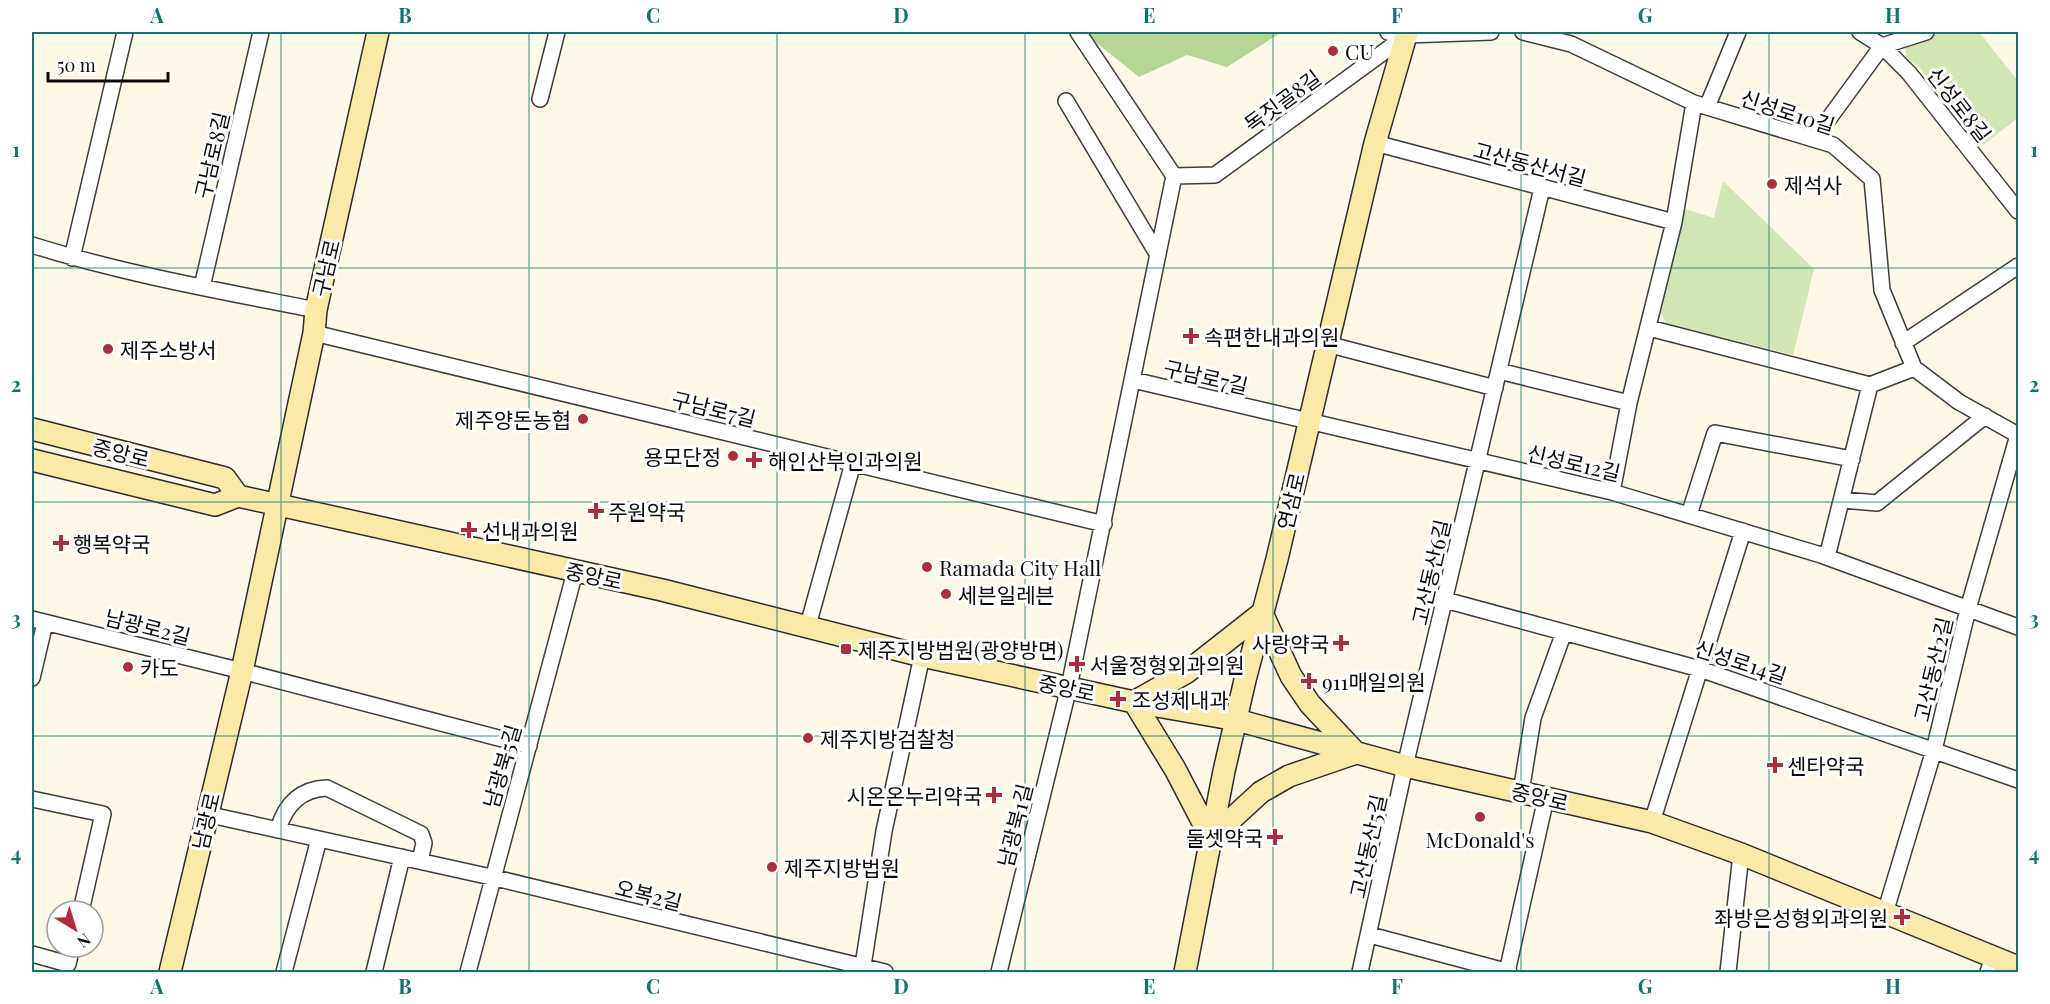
<svg xmlns="http://www.w3.org/2000/svg" width="2050" height="1004" font-family="'Playfair Display','Noto Sans KR',serif">
<style>
.green{fill:#d2e5b5}
.forest{fill:#b7d595}
.lines{fill:none;stroke-linecap:round;stroke-linejoin:round}
.minor-casing{stroke:#3d3d3d;stroke-width:18}
.secondary-casing{stroke:#2c2c2c;stroke-width:24}
.minor{stroke:#fff;stroke-width:15}
.secondary{stroke:#faeaa7;stroke-width:21}
.grid{fill:none;stroke:#0f766e;stroke-width:1.5;stroke-opacity:0.55}
.poi-dot{fill:#b02c3d;stroke:#fff;stroke-width:2}
.labels{text-anchor:middle;dominant-baseline:central;stroke-width:6;stroke-linejoin:round;paint-order:stroke}
.poi-label{font-size:21px;fill:#0a0a0a;stroke:#fff;text-anchor:start}
.street-label{font-size:21px;fill:#0a0a0a;stroke:#fff}
.neatline{fill:none;stroke:#0f766e;stroke-width:2}
.grid-label{font-size:20px;text-anchor:middle;font-weight:bold;fill:#0f766e}
</style>
<rect width="100%" height="100%" fill="#fef8e8"/>
<!-- green -->
<path class="green" d="M1945,32H1979L2018,81V118L1983,145L1919,67L1906,57L1905,48L1917,39Z
M1723,181L1814,269L1793,355L1666,323L1660,311L1685,209L1714,218Z"/>
<!-- forest -->
<path class="forest" d="M1083,32H1282L1227,67L1187,55L1139,77Z"/>
<g class="lines">
<!-- minor casing -->
<g class="minor-casing">
<path id="minor" d="M1078,32L1174,176L1215,175L1407,35
M1388,32L1407,35L1491,32
M1523,32L1571,44L1694,103L1833,145L1872,179L1882,290L1914,368L1959,402L2018,435
M1860,32L1882,46L1909,73L2018,211
M540,99L557,32
M1066,101L1158,255
M1707,107L1738,32
M1814,139L1882,46L1926,32
M1375,143L1674,222
M32,245C124,274 221,291 316,310
M72,258L125,32
M202,287L261,32
M1649,328L1870,385
M314,333L1104,524
M1903,343L2018,266
M1327,344L1495,388
M1499,371L1629,403
M1133,380L1612,492L1821,555L2018,627
M1870,385L1914,368
M1612,492L1629,403L1674,222L1694,103
M1843,500L1877,503L1985,416
M1689,515L1715,433L1852,459
M1827,557L1870,385
M1445,600L1700,669L2018,780
M32,619L242,671L529,746
M807,629L853,463
M32,678L45,623
M1521,792L1533,718L1564,632
M32,799L103,814L81,911
M206,814L491,877L885,972
M1652,822L1743,531
M278,830C285,805 300,789 327,788L421,834L424,843L420,861
M1885,913L1934,750L1968,609L2018,435
M1370,935L1509,972
M32,954L68,964L72,947
M284,972L319,839
M374,972L402,857
M468,972L575,572
M862,972L884,831L922,656
M999,972L1069,687L1174,176
M1360,972L1405,766L1542,188
M1507,972L1546,798
M1728,972L1741,854
M1988,972L1993,957"/>
</g>
<!-- secondary casing -->
<g class="secondary-casing">
<path id="secondary" d="M32,429L225,478L238,496
M32,460L215,505L238,496L662,590L922,656L1134,702L1237,720L1405,766L1652,822L1741,854L2018,967
M1262,613L1291,676L1310,704L1356,753L1289,776L1261,792L1211,838L1175,769L1134,702L1187,672Z
M170,972L242,671L314,333L316,310L378,32
M1185,972L1224,771L1245,680L1277,559L1375,143L1407,32"/>
</g>
<!-- minor -->
<use href="#minor" class="minor"/>
<!-- secondary -->
<use href="#secondary" class="secondary"/>
</g>
<!-- grid -->
<path class="grid" d="M281,32V972M529,32V972M777,32V972M1025,32V972M1273,32V972M1521,32V972M1769,32V972M32,268H2018M32,502H2018M32,736H2018"/>
<!-- markers -->
<g class="poi-dot">
<circle cx="1333" cy="51" r="6"/>
<circle cx="1772" cy="184" r="6"/>
<path d="M1188 327h6v6h6v6h-6v6h-6v-6h-6v-6h6z"/>
<circle cx="108" cy="349" r="6"/>
<circle cx="583" cy="419" r="6"/>
<circle cx="733" cy="456" r="6"/>
<path d="M751 451h6v6h6v6h-6v6h-6v-6h-6v-6h6z"/>
<path d="M593 502h6v6h6v6h-6v6h-6v-6h-6v-6h6z"/>
<path d="M466 521h6v6h6v6h-6v6h-6v-6h-6v-6h6z"/>
<path d="M58 534h6v6h6v6h-6v6h-6v-6h-6v-6h6z"/>
<circle cx="927" cy="567" r="6"/>
<circle cx="946" cy="594" r="6"/>
<path d="M1338 634h6v6h6v6h-6v6h-6v-6h-6v-6h6z"/>
<rect x="840" y="643" width="12" height="12" rx="3"/>
<path d="M1074 655h6v6h6v6h-6v6h-6v-6h-6v-6h6z"/>
<circle cx="128" cy="667" r="6"/>
<path d="M1306 672h6v6h6v6h-6v6h-6v-6h-6v-6h6z"/>
<path d="M1115 690h6v6h6v6h-6v6h-6v-6h-6v-6h6z"/>
<circle cx="808" cy="738" r="6"/>
<path d="M1772 756h6v6h6v6h-6v6h-6v-6h-6v-6h6z"/>
<path d="M991 786h6v6h6v6h-6v6h-6v-6h-6v-6h6z"/>
<circle cx="1480" cy="817" r="6"/>
<path d="M1272 828h6v6h6v6h-6v6h-6v-6h-6v-6h6z"/>
<circle cx="772" cy="867" r="6"/>
<path d="M1899 908h6v6h6v6h-6v6h-6v-6h-6v-6h6z"/>
</g>
<g class="labels">
<!-- poi labels -->
<g class="poi-label">
<text x="1345" y="51">CU</text>
<text x="1784" y="184">제석사</text>
<text x="1204" y="336">속편한내과의원</text>
<text x="120" y="349">제주소방서</text>
<text x="571" y="419" text-anchor="end">제주양돈농협</text>
<text x="721" y="456" text-anchor="end">용모단정</text>
<text x="768" y="460">해인산부인과의원</text>
<text x="608" y="511">주원약국</text>
<text x="482" y="530">선내과의원</text>
<text x="73" y="543">행복약국</text>
<text x="939" y="567">Ramada City Hall</text>
<text x="958" y="594">세븐일레븐</text>
<text x="1329" y="643" text-anchor="end">사랑약국</text>
<text x="858" y="649">제주지방법원(광양방면)</text>
<text x="1090" y="664">서울정형외과의원</text>
<text x="140" y="667">카도</text>
<text x="1322" y="681">911매일의원</text>
<text x="1132" y="699">조성제내과</text>
<text x="820" y="738">제주지방검찰청</text>
<text x="1787" y="765">센타약국</text>
<text x="982" y="795" text-anchor="end">시온온누리약국</text>
<text x="1263" y="837" text-anchor="end">둘셋약국</text>
<text x="1480" y="839" text-anchor="middle">McDonald's</text>
<text x="784" y="867">제주지방법원</text>
<text x="1888" y="917" text-anchor="end">좌방은성형외과의원</text>
</g>
<!-- street labels -->
<g class="street-label">
<text transform="translate(1282 100) rotate(-36)">독짓골8길</text>
<text transform="translate(1960 104) rotate(52)">신성로8길</text>
<text transform="translate(1788 111) rotate(18)">신성로10길</text>
<text transform="translate(211 155) rotate(-77)">구남로8길</text>
<text transform="translate(1530 163) rotate(15)">고산동산서길</text>
<text transform="translate(325 268) rotate(-77)">구남로</text>
<text transform="translate(1206 376) rotate(13)">구남로7길</text>
<text transform="translate(714 408) rotate(14)">구남로7길</text>
<text transform="translate(121 452) rotate(14)">중앙로</text>
<text transform="translate(1574 462) rotate(13)">신성로12길</text>
<text transform="translate(1290 501) rotate(-77)">연삼로</text>
<text transform="translate(1430 572) rotate(-77)">고산동산6길</text>
<text transform="translate(594 575) rotate(12)">중앙로</text>
<text transform="translate(148 626) rotate(14)">남광로2길</text>
<text transform="translate(1741 661) rotate(18)">신성로14길</text>
<text transform="translate(1932 669) rotate(-77)">고산동산2길</text>
<text transform="translate(1067 687) rotate(12)">중앙로</text>
<text transform="translate(501 766) rotate(-74)">남광북5길</text>
<text transform="translate(1540 796) rotate(13)">중앙로</text>
<text transform="translate(205 821) rotate(-77)">남광로</text>
<text transform="translate(1014 825) rotate(-76)">남광북1길</text>
<text transform="translate(1367 846) rotate(-78)">고산동산5길</text>
<text transform="translate(649 894) rotate(14)">오복2길</text>
</g>
</g>
<!-- border -->
<rect width="2050" height="1004" fill="none" stroke="#ffffff" stroke-width="66"/>
<!-- north arrow -->
<g transform="translate(75 929) rotate(142)"><circle r="28" fill="#ffffff" stroke="#9d9d9d" stroke-width="1.5"/>
<path d="M0-4.5L10 22L0 15L-10 22Z" fill="#b02c3d"/>
<text y="-9" font-size="16" font-weight="bold" text-anchor="middle" fill="#0a0a0a">N</text>
</g>
<!-- scale -->
<path d="M48 72v9h120v-9" fill="none" stroke="#0a0a0a" stroke-width="3"/>
<text x="57" y="72" font-size="18" fill="#0a0a0a" stroke="#ffffff" stroke-width="4.5" paint-order="stroke">50 m</text>
<rect x="33" y="33" width="1984" height="938" class="neatline"/>
<g class="grid-label">
<text x="157" y="23">A</text>
<text x="405" y="23">B</text>
<text x="653" y="23">C</text>
<text x="901" y="23">D</text>
<text x="1149" y="23">E</text>
<text x="1397" y="23">F</text>
<text x="1645" y="23">G</text>
<text x="1893" y="23">H</text>
<text x="16" y="157">1</text>
<text x="2034" y="157">1</text>
<text x="16" y="392">2</text>
<text x="2034" y="392">2</text>
<text x="16" y="626">3</text>
<text x="2034" y="626">3</text>
<text x="16" y="861">4</text>
<text x="2034" y="861">4</text>
<text x="157" y="994">A</text>
<text x="405" y="994">B</text>
<text x="653" y="994">C</text>
<text x="901" y="994">D</text>
<text x="1149" y="994">E</text>
<text x="1397" y="994">F</text>
<text x="1645" y="994">G</text>
<text x="1893" y="994">H</text>
</g>
</svg>
